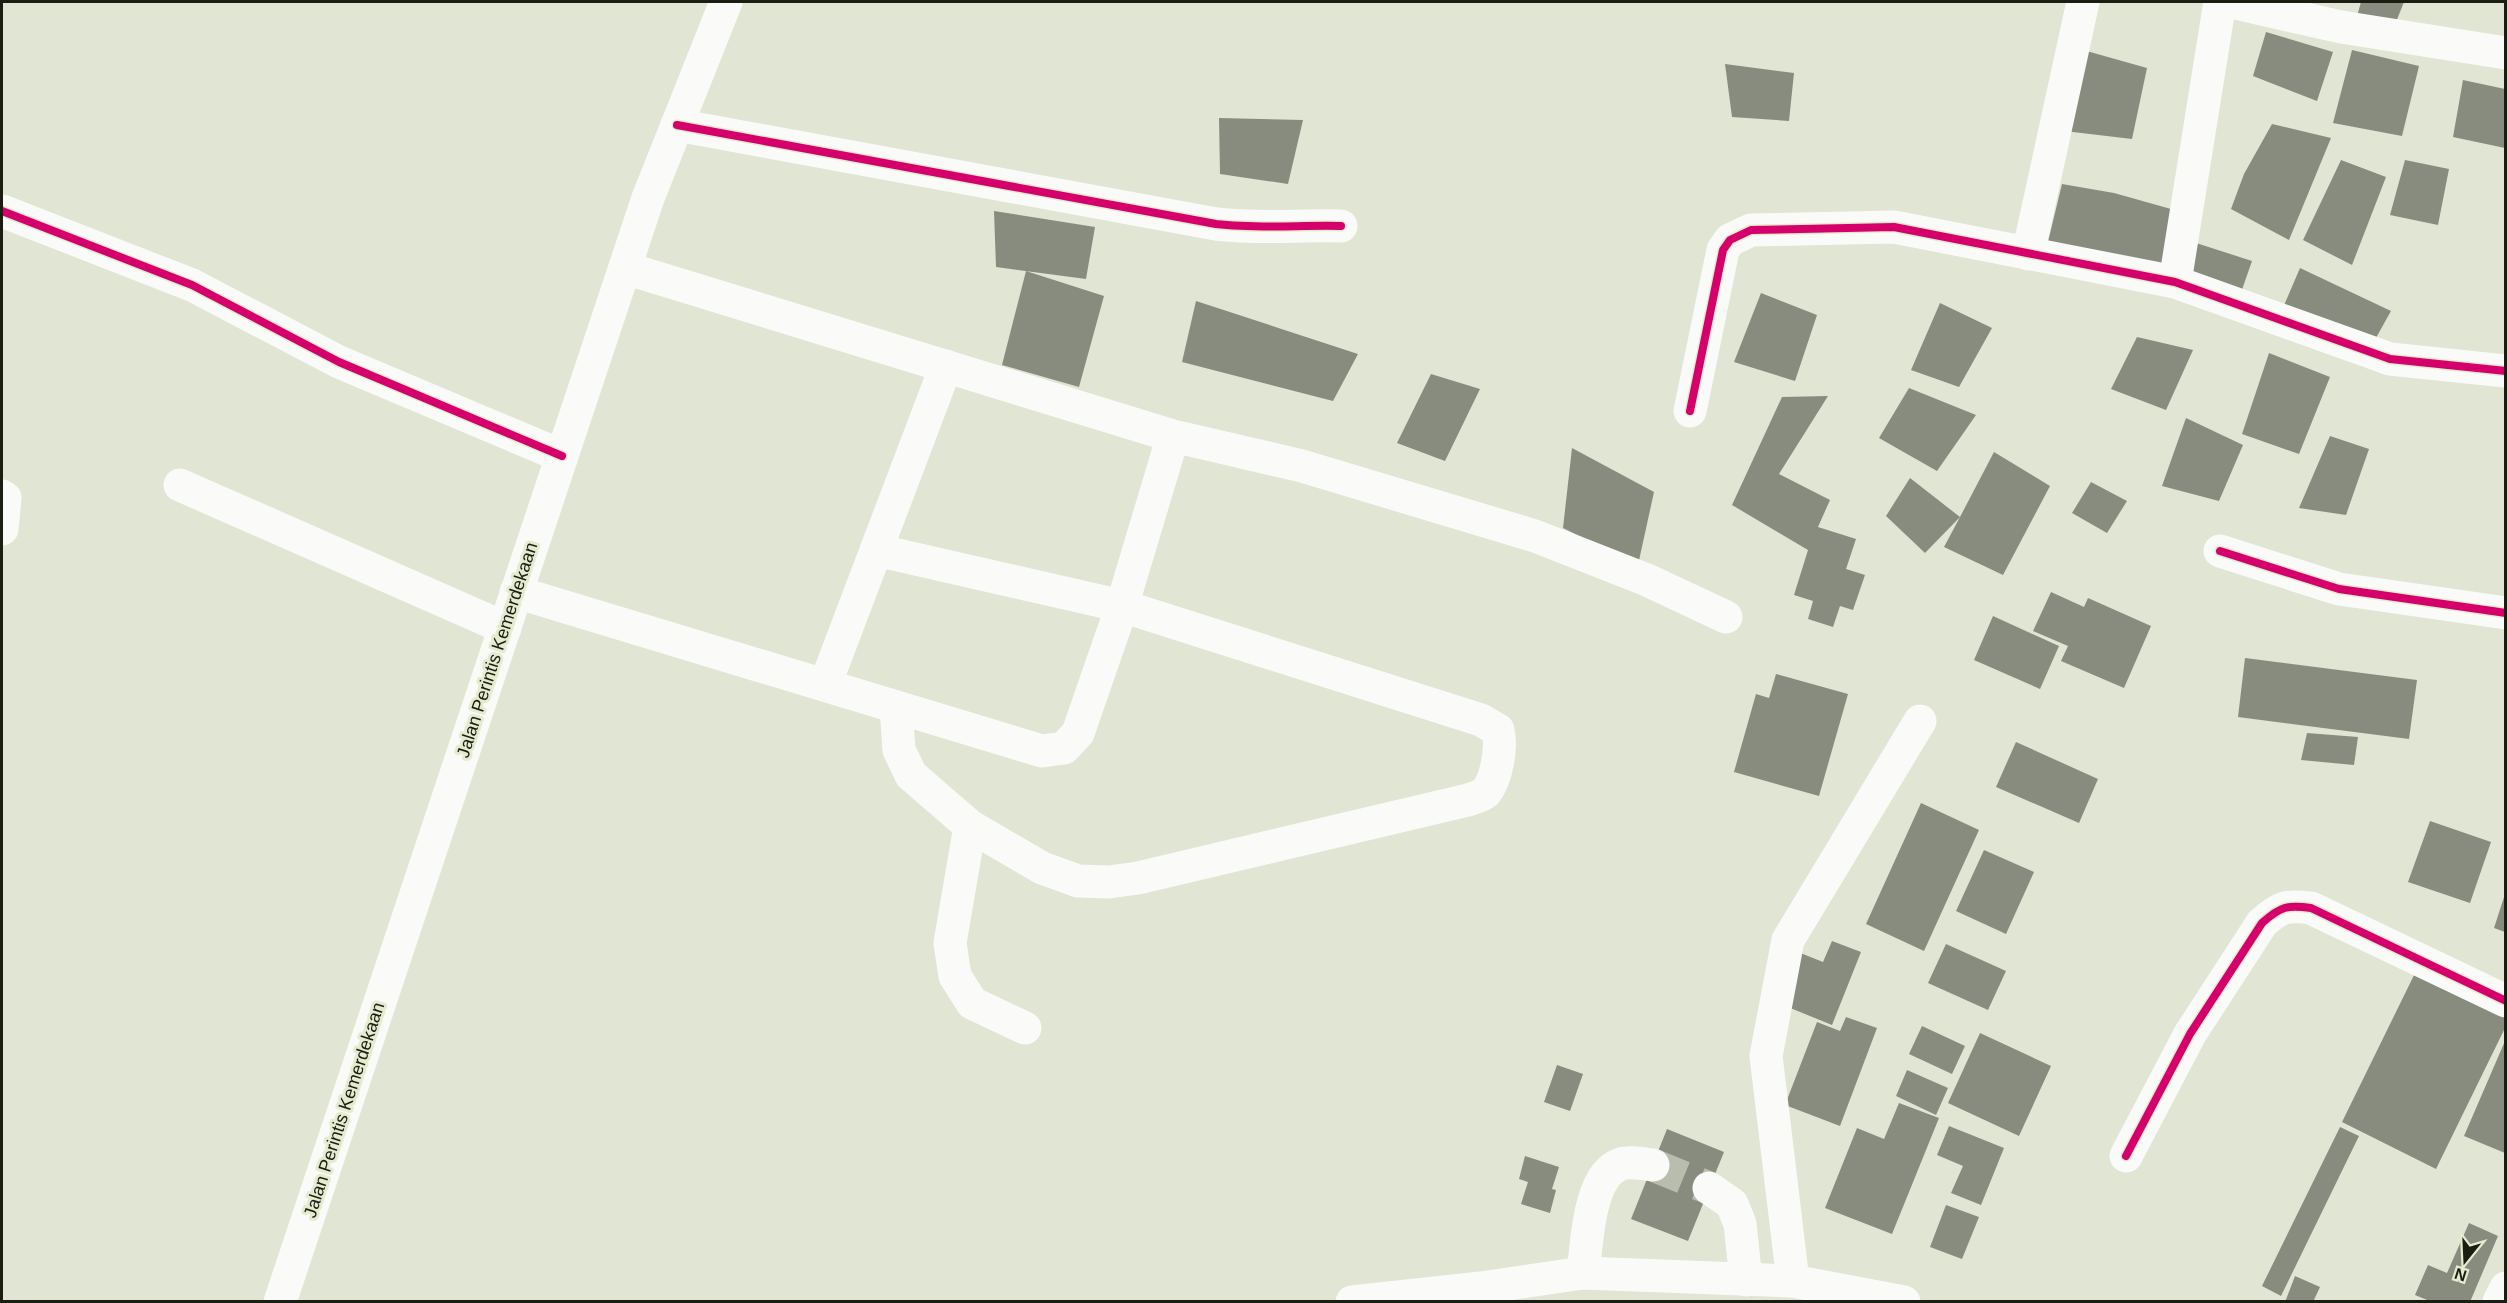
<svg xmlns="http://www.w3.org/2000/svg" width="2507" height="1303" font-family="Helvetica,sans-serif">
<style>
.building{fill:#888c7e}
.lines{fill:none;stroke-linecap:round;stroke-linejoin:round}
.minor-tunnel{stroke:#b9bdad;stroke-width:33;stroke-dasharray:33 16;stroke-linecap:butt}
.minor{stroke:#fafbf9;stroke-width:33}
.major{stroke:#fafbf9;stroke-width:33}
.cycleway-casing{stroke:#e4ebce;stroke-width:11}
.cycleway{stroke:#d6006c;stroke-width:8}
.labels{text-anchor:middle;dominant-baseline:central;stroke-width:6;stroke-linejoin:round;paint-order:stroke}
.street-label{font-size:18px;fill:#1b1d13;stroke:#e4ebce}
</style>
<rect width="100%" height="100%" fill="#e0e5d4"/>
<!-- building -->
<path class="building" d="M2361,2H2404L2394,27L2356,20Z
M2266,32L2333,52L2317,101L2253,76Z
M2083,50L2147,68L2132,139L2056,130Z
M2352,50L2419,66L2402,136L2333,123Z
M1725,64L1794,73L1789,121L1732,117Z
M2463,80L2505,89V148L2453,137Z
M1219,118L1303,120L1288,184L1220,174Z
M2272,124L2331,138L2289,240L2231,209L2244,174Z
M2341,160L2386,177L2352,265L2303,240Z
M2405,160L2449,169L2438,225L2390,215Z
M2062,184L2114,193L2171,209L2161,271L2047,246Z
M994,211L1095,227L1086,279L996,267Z
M2193,242L2252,261L2237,304L2184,285Z
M2300,268L2391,311L2372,345L2282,310Z
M1026,271L1104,296L1079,387L1002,365Z
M1761,293L1817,315L1795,381L1734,362Z
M1196,301L1358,354L1333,401L1182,362Z
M1940,303L1992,328L1959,387L1911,370Z
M2137,337L2193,350L2166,410L2111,389Z
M2269,353L2330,377L2299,454L2242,434Z
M1431,374L1480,389L1445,461L1397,443Z
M1909,388L1976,415L1937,471L1879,438Z
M1828,396L1779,474L1830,500L1818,527L1856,539L1846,569L1865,575L1853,610L1840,606L1833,627L1808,619L1813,601L1794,595L1808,550L1732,505L1782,397Z
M2186,418L2243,445L2219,501L2162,486Z
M2330,436L2369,449L2346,515L2299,508Z
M1572,448L1654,492L1638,565L1563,528Z
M1994,452L2050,486L2003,575L1944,547L1960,517L1925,553L1886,516L1910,478L1960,517Z
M2091,482L2127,501L2107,533L2072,513Z
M2051,592L2084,607L2088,598L2151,626L2124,688L2061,661L2068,646L2033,631Z
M1993,616L2059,646L2040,689L1974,660Z
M2245,658L2417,680L2409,739L2238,717Z
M1776,674L1848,694L1819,796L1734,772L1756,694L1769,698Z
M2307,733L2358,737L2354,765L2301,760Z
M2016,742L2098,779L2079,823L1996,787Z
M1921,803L1979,830L1924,951L1866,924Z
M2430,821L2491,842L2470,903L2408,882Z
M1984,850L2034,872L2006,934L1956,911Z
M2505,894V932L2494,928Z
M1832,941L1861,952L1832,1025L1778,1003L1798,952L1823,962Z
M1946,944L2006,971L1988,1010L1928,983Z
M2419,965L2505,1008V1028L2436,1169L2342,1122Z
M1846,1017L1877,1028L1840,1126L1785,1105L1817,1022L1840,1031Z
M1922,1026L1965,1046L1952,1074L1909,1054Z
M1980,1033L2051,1066L2019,1136L1948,1103Z
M2505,1041V1153L2464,1136Z
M1557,1065L1583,1074L1570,1111L1544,1102Z
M1907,1070L1948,1088L1936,1115L1896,1096Z
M1899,1103L1939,1118L1892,1234L1825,1208L1857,1128L1884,1139Z
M1949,1126L2004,1148L1981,1205L1951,1193L1963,1166L1937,1155Z
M2340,1127L2359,1136L2281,1296L2262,1286Z
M1667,1129L1724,1152L1688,1241L1631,1219Z
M1525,1156L1559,1167L1552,1189L1556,1190L1550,1213L1521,1204L1528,1182L1519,1179Z
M1946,1205L1979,1217L1962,1259L1930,1247Z
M2469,1223L2498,1236L2470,1302H2432L2415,1295L2428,1265L2447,1273Z
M2295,1276L2320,1287L2313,1302H2285Z"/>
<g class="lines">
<!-- minor-tunnel -->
<path class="minor-tunnel" d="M1653,1165L1709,1188"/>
<!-- minor -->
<path class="minor" d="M2231,2L2341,27L2506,53
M677,125L1216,224C1257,229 1299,225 1341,226
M2,211L192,285L339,362L562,456
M2028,254L2083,2
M2175,282L2220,2
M1690,411L1723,250L1730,240L1751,230L1894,227L2175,282L2390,359L2506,371
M1173,436L1302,466L1535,536L1647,580L1726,617
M180,485L505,628
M2,496L5,498L2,529
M876,550L1122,606L1481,720L1498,730C1502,747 1497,778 1486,792C1482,796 1474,798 1468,800L1138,878L1109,882L1078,881L1042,868L970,826L911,775L899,750L896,707
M2220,551L2339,589L2506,613
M516,592L1042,751L1064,748L1078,733L1122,606L1173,436L625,268
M825,685L946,366
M970,826L950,943L955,976L972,1003L1025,1028
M2126,1156L2190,1034L2262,923C2281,906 2287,905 2311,908L2506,1001
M1709,1188L1732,1204L1740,1224L1746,1280
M1583,1273C1587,1244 1588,1175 1621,1164C1629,1161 1644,1164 1653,1165
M1793,1281L1766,1056L1788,940L1920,721
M2499,1302L2506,1288"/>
<!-- major -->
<path class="major" d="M280,1302L648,198L726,2
M1352,1302L1481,1288L1583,1273L1793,1281L1904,1302"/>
<!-- cycleway casing -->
<g class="cycleway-casing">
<path id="cycleway" d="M677,125L1216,224C1257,229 1299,225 1341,226
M2,211L192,285L339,362L562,456
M1690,411L1723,250L1730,240L1751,230L1894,227L2175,282L2390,359L2506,371
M2220,551L2339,589L2506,613
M2126,1156L2190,1034L2262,923C2281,906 2287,905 2311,908L2506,1001"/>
</g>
<!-- cycleway -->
<use href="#cycleway" class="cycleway"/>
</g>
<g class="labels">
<!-- street labels -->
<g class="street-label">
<text transform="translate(497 650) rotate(-72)">Jalan Perintis Kemerdekaan</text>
<text transform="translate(344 1110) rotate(-72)">Jalan Perintis Kemerdekaan</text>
</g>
</g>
<!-- border -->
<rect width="2507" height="1303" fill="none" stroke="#1b1d13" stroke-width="6"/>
<!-- north arrow -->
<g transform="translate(2465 1261) rotate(198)" stroke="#e4ebce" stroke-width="4.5" paint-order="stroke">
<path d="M0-4.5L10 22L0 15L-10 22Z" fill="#1b1d13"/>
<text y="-9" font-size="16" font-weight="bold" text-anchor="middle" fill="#1b1d13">N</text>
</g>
</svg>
